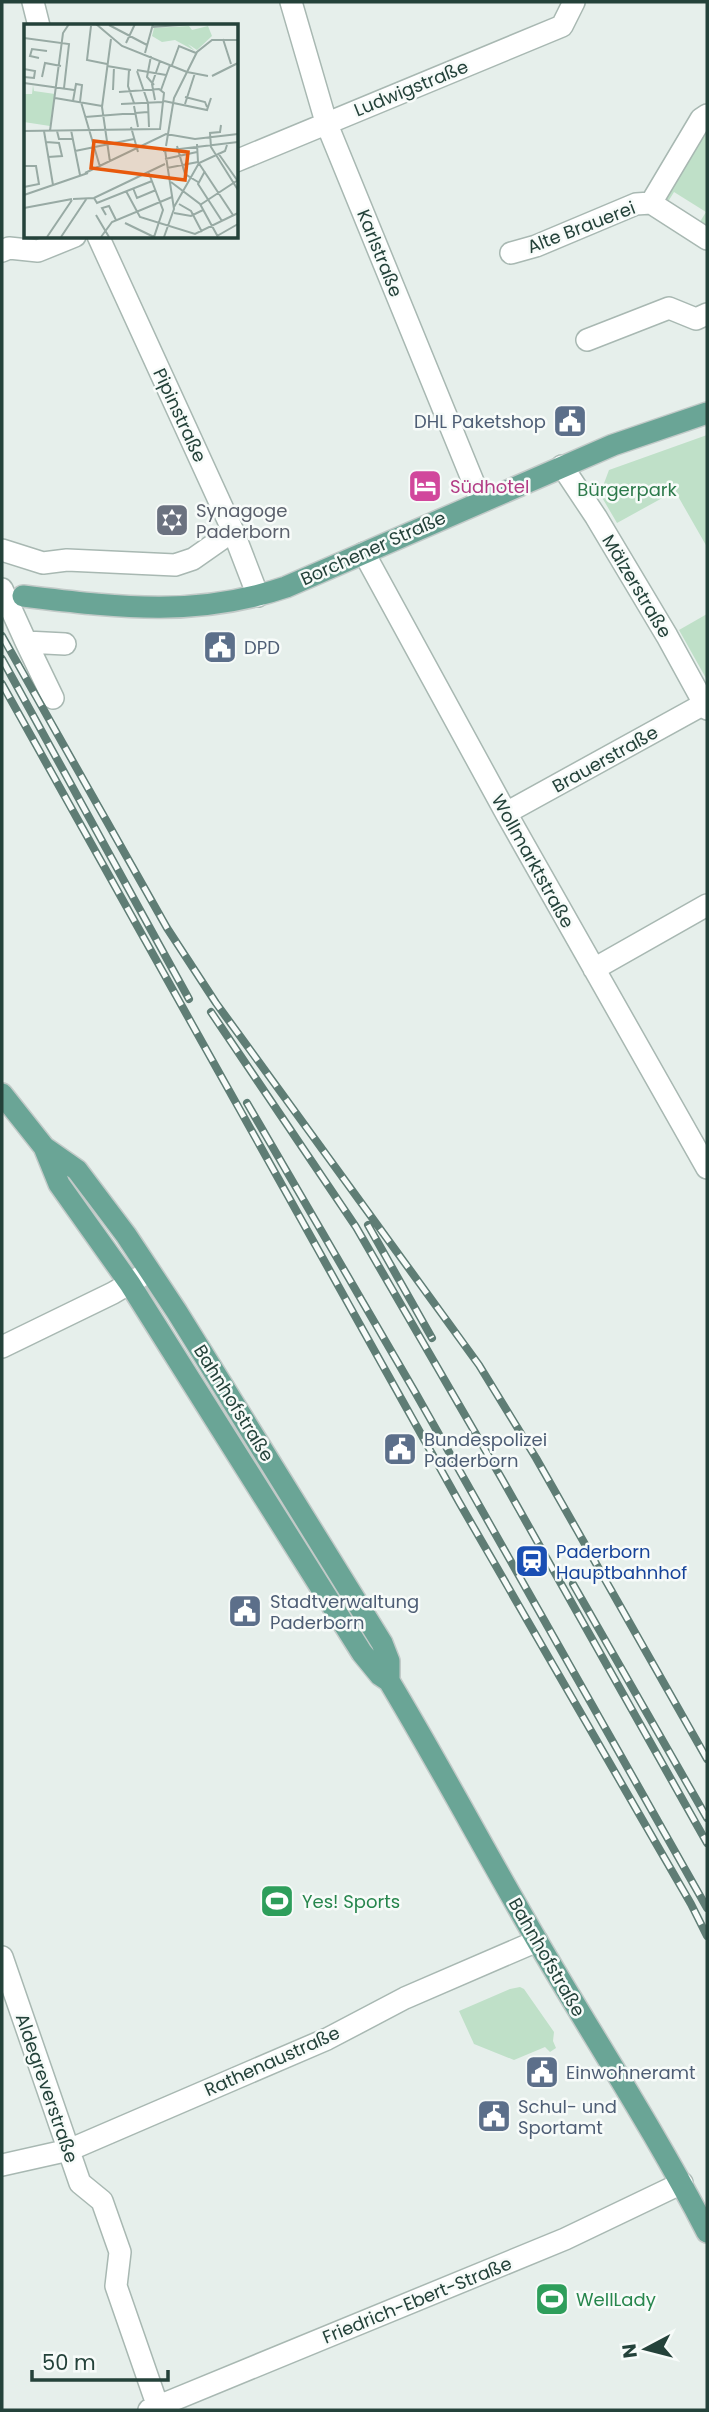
<svg xmlns="http://www.w3.org/2000/svg" width="709" height="2412" font-family="Poppins,sans-serif">
<style>
.green{fill:#bfe0c8}
.lines{fill:none;stroke-linecap:round;stroke-linejoin:round}
.minor-casing{stroke:#a8b8b2;stroke-width:24}
.major-casing{stroke:#c2cac8;stroke-width:24}
.minor{stroke:#fff;stroke-width:21}
.major{stroke:#6aa596;stroke-width:21}
.rail-casing{stroke:#5f7d75;stroke-width:8}
.rail{stroke:#f7fbf9;stroke-width:5;stroke-dasharray:16;stroke-linecap:butt}
.labels{text-anchor:middle;dominant-baseline:central;stroke-width:5;stroke-linejoin:round;paint-order:stroke}
.street-label{font-size:18px;fill:#24423a;stroke:#f7fbf9}
.service-label{font-size:18px;fill:#4e5e75;stroke:#f7fbf9;text-anchor:start}
.hotel-label{font-size:18px;fill:#b23c85;stroke:#f7fbf9;text-anchor:start}
.park-label{font-size:18px;fill:#2d7a4b;stroke:#f7fbf9}
.worship-label{font-size:18px;fill:#5b616d;stroke:#f7fbf9;text-anchor:start}
.transit-label{font-size:18px;fill:#164399;stroke:#f7fbf9;text-anchor:start}
.leisure-label{font-size:18px;fill:#27864d;stroke:#f7fbf9;text-anchor:start}
.inset-road{fill:none;stroke:#98aaa4;stroke-width:2}
.view{fill:#e8590c;fill-opacity:0.15;stroke:#e8590c;stroke-width:3.5}
.inset-edge{fill:none;stroke:#24423a;stroke-width:3.5}
</style>
<rect width="100%" height="100%" fill="#e6efeb"/>
<!-- green -->
<path class="green" d="M707,128V230L698,225L706,212L674,192L666,205L662,202Z
M707,435V547L675,491L617,523L600,494L609,470Z
M707,614V680L679,630Z
M520,1987L524,1989L554,2032L553,2041L556,2048L550,2052L545,2047L514,2060L474,2044L459,2011L510,1989Z"/>
<g class="lines">
<!-- minor casing -->
<g class="minor-casing">
<path id="minor" d="M33,2L39,26
M291,2L326,122L481,501
M236,161L562,26L574,2
M651,203L707,239
M98,236L233,531L258,596
M2,251L9,248L38,251L75,236
M511,253L536,246L636,204L651,203L701,119L707,115
M587,340L669,308L696,319L707,314
M562,466L596,517L667,636L707,709
M2,550L43,563L67,560L175,565L193,559L233,531
M364,553L506,813L707,1168
M2,589L26,642L65,644
M26,642L53,698
M506,813L704,704
M594,969L707,905
M2,1347L113,1293L145,1274
M2,1957L80,2183L102,2201L120,2252L116,2286L159,2410
M2,2165L69,2150L327,2039L405,1998L537,1941
M149,2410L565,2239L682,2183"/>
</g>
<!-- major casing -->
<g class="major-casing">
<path id="major" d="M23,596C116,607 195,618 286,587L613,445L707,413
M2,1094L44,1147L77,1170L126,1235L177,1312L382,1643L389,1661V1681
M44,1147L59,1184L130,1284L362,1653L380,1675L389,1681C440,1766 486,1853 536,1939C593,2037 655,2131 707,2232"/>
</g>
<!-- minor -->
<use href="#minor" class="minor"/>
<!-- major -->
<use href="#major" class="major"/>
<!-- rail casing -->
<g class="rail-casing">
<path id="rail" d="M2,636L167,928L216,1003L479,1365L536,1458L707,1759
M2,659L189,999
M2,684L459,1502L691,1904L707,1936
M211,1012L356,1227L502,1479L707,1843
M247,1103L415,1392L707,1908
M368,1225L432,1338
M573,1584L707,1818"/>
</g>
<!-- rail -->
<use href="#rail" class="rail"/>
</g>
<!-- icons -->
<defs>
<g id="civic-square" transform="scale(1.75)"><rect x="-9" y="-9" width="18" height="18" rx="4" fill="#5c6f8a" stroke="#f7fbf9"/><path d="M-.6-6.5H3V-4.5H.6V-3L4-1V1h2V6H-6V1h2V-1L-.6-3ZM-1.2 2.5V6h2.4V2.5Z" fill="#fff"/></g>
<g id="hotel-square" transform="scale(1.75)"><rect x="-9" y="-9" width="18" height="18" rx="4" fill="#d1479c" stroke="#f7fbf9"/><path d="M-6-4.5h1.5V1H6V5H4.5V3h-9V5H-6ZM-4 0a1.8 1.8 0 1 1 3.6 0ZM.5 0V-2.5h3Q6-2.5 6 0Z" fill="#fff"/></g>
<g id="synagogue-square" transform="scale(1.75)"><rect x="-9" y="-9" width="18" height="18" rx="4" fill="#6b7280" stroke="#f7fbf9"/><path d="M0-6.5L5.6 3.2H-5.6ZM0 6.5L5.6-3.2H-5.6Z" fill="#fff"/></g>
<g id="station-square" transform="scale(1.75)"><rect x="-9" y="-9" width="18" height="18" rx="4" fill="#1a4fb4" stroke="#f7fbf9"/><path d="M-3-6H3Q5-6 5-4V2Q5 4 3 4L4.5 6H3L1.5 4h-3L-3 6H-4.5L-3 4Q-5 4-5 2V-4Q-5-6-3-6ZM-3.5-4v3h7v-3ZM-3.5 1v1.5H-2V1ZM2 1v1.5H3.5V1Z" fill="#fff"/></g>
<g id="stadium-square" transform="scale(1.75)"><rect x="-9" y="-9" width="18" height="18" rx="4" fill="#2e9e5b" stroke="#f7fbf9"/><path d="M0-5a6.5 5 0 1 0 0 10a6.5 5 0 1 0 0-10ZM-3.5-1.8h7v3.6h-7Z" fill="#fff"/></g>
</defs>
<g fill-rule="evenodd">
<use href="#civic-square" x="570" y="421"/>
<use href="#hotel-square" x="425" y="486"/>
<use href="#synagogue-square" x="172" y="520"/>
<use href="#civic-square" x="220" y="647"/>
<use href="#civic-square" x="400" y="1449"/>
<use href="#station-square" x="532" y="1561"/>
<use href="#civic-square" x="245" y="1611"/>
<use href="#stadium-square" x="277" y="1901"/>
<use href="#civic-square" x="542" y="2072"/>
<use href="#civic-square" x="494" y="2116"/>
<use href="#stadium-square" x="552" y="2299"/>
</g>
<g class="labels">
<!-- street labels -->
<g class="street-label">
<text transform="translate(411 88) rotate(-22)">Ludwigstraße</text>
<text transform="translate(581 227) rotate(-21)">Alte Brauerei</text>
<text transform="translate(380 253) rotate(68)">Karlstraße</text>
<text transform="translate(180 415) rotate(65)">Pipinstraße</text>
<text transform="translate(373 548) rotate(-24)">Borchener Straße</text>
<text transform="translate(637 586) rotate(59)">Mälzerstraße</text>
<text transform="translate(605 759) rotate(-29)">Brauerstraße</text>
<text transform="translate(533 861) rotate(61)">Wollmarktstraße</text>
<text transform="translate(234 1403) rotate(58)">Bahnhofstraße</text>
<text transform="translate(547 1957) rotate(60)">Bahnhofstraße</text>
<text transform="translate(272 2061) rotate(-24)">Rathenaustraße</text>
<text transform="translate(47 2088) rotate(71)">Aldegreverstraße</text>
<text transform="translate(417 2300) rotate(-22)">Friedrich-Ebert-Straße</text>
</g>
<!-- service labels -->
<g class="service-label">
<text x="546" y="421" text-anchor="end">DHL Paketshop</text>
<text x="244" y="647">DPD</text>
<text x="424" y="1439">Bundespolizei<tspan x="424" dy="21">Paderborn</tspan></text>
<text x="270" y="1601">Stadtverwaltung<tspan x="270" dy="21">Paderborn</tspan></text>
<text x="566" y="2072">Einwohneramt</text>
<text x="518" y="2106">Schul- und<tspan x="518" dy="21">Sportamt</tspan></text>
</g>
<!-- hotel labels -->
<g class="hotel-label">
<text x="450" y="486">Südhotel</text>
</g>
<!-- park labels -->
<g class="park-label">
<text x="627" y="489">Bürgerpark</text>
</g>
<!-- worship labels -->
<g class="worship-label">
<text x="196" y="510">Synagoge<tspan x="196" dy="21">Paderborn</tspan></text>
</g>
<!-- transit labels -->
<g class="transit-label">
<text x="556" y="1551">Paderborn<tspan x="556" dy="21">Hauptbahnhof</tspan></text>
</g>
<!-- leisure labels -->
<g class="leisure-label">
<text x="302" y="1901">Yes! Sports</text>
<text x="576" y="2299">WellLady</text>
</g>
</g>
<!-- overview -->
<g transform="translate(24 24)">
<rect width="214" height="214" fill="#e6efeb"/>
<path d="M165,2L168,6L184,2L188,12L173,26L164,20L171,27L151,16L138,18L128,12L130,4ZM9,61L10,67L31,70L26,102L0,98V70H8Z" fill="#bfe0c8"/>
<path class="inset-road" d="M72,0L98,22L163,48M85,1L123,21M67,2L63,36L83,40M128,3L169,0M0,14L45,20L40,64M199,15L207,40M102,19L111,0M121,29L129,0M127,32L123,53L130,61M15,34L6,32L8,25L23,27M148,41L155,22L172,29M83,42L107,46M0,45L11,47L10,54L0,53M105,46L104,62L110,79M113,46L142,51M113,47L124,79L125,103M163,48L184,52M188,52L214,39M18,53L21,39L37,42M0,59L50,66M89,66L90,43M137,66L146,41M161,73L181,78L183,83M31,74L78,82M131,76L128,60L136,37M49,77L52,60L58,61L56,78M140,77L183,86L187,74M57,78L76,143M97,80L139,78M161,80L171,49M110,82L114,103M61,93L124,88M197,101L196,108L186,109L187,123L214,166M107,103L114,128M47,106L56,151M0,107L136,105L140,69L135,65L95,68M20,107L29,161M26,107L39,9L45,0M33,107L35,115H48M22,118L35,119L38,132L24,133M173,120L174,138L209,191M142,122L150,74L173,28L188,16H214M153,122L161,150L174,158M51,127L110,115M139,127L214,118M194,129L213,156M141,135L173,128M86,138L78,83L87,15M0,142H12L15,160L0,163M143,144L174,138M181,147L174,160L198,197M61,149L142,110L171,115L214,110M147,158L176,180L194,213M109,164L113,174L132,166M102,167L116,193L171,210L214,189M0,171L64,149M70,174L73,179L128,157M49,175L70,174L141,140M155,180L167,187L178,208M176,181L214,156M150,183L175,139L201,127L203,121M0,184L48,175M150,189L167,192L179,186M72,191L85,213M82,191L78,184L85,182L92,196M101,199L130,213L139,186L124,147M193,212L214,200M23,213L48,176M37,213L63,174M77,213L88,198L148,173M140,213L150,185L141,126"/>
<path class="view" d="M70,117L164,128L161,156L67,144Z"/>
<rect width="214" height="214" class="inset-edge"/>
</g>
<!-- border -->
<rect width="709" height="2412" fill="none" stroke="#24423a" stroke-width="7"/>
<!-- north arrow -->
<g transform="translate(646 2349) rotate(263)" stroke="#f7fbf9" stroke-width="5" paint-order="stroke">
<path d="M0-5L12 26L0 18L-12 26Z" fill="#24423a"/>
<text y="-10" font-size="19" font-weight="bold" text-anchor="middle" fill="#24423a">N</text>
</g>
<!-- scale -->
<path d="M32 2370v10h136v-10" fill="none" stroke="#24423a" stroke-width="3.5"/>
<text x="42" y="2370" font-size="21" fill="#24423a" stroke="#f7fbf9" stroke-width="5" paint-order="stroke">50 m</text>
</svg>
